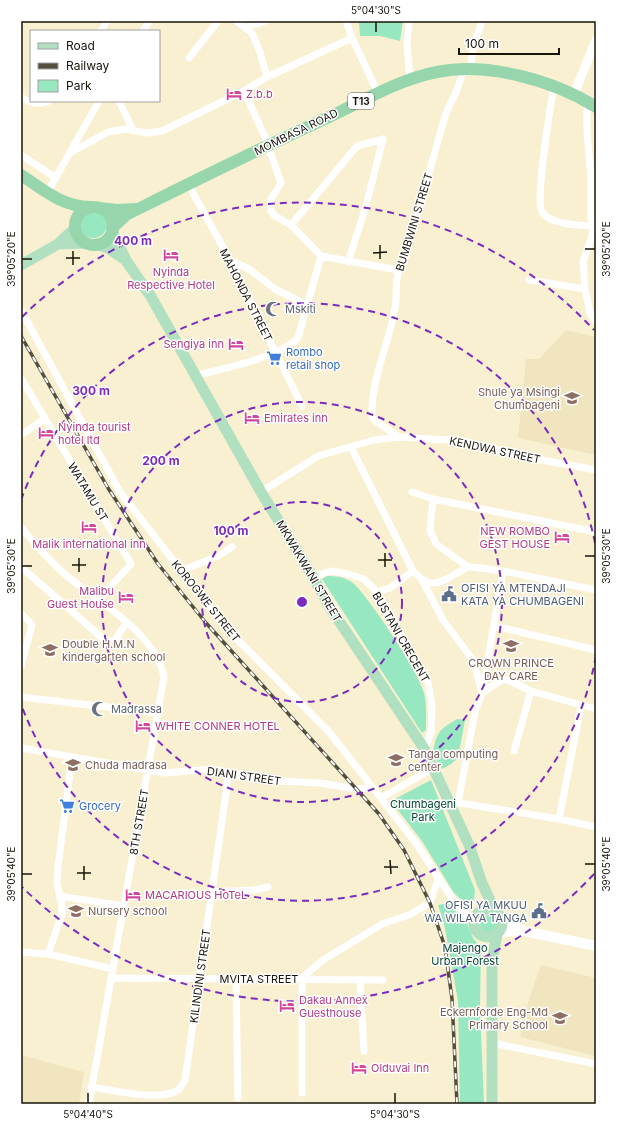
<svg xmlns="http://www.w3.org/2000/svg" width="617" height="1125" font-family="Inter,sans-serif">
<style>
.built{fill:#f0e5bf}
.green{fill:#97e7c0}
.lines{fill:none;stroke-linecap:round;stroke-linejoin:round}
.minor{stroke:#fff;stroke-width:7}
.tertiary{stroke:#fff;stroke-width:9}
.secondary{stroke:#fff;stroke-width:10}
.primary{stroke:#b1e0c1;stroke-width:11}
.trunk{stroke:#97d6ac;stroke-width:12}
.rail-casing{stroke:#534f3e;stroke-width:3.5}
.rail{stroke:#fff;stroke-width:2;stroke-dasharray:6;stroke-linecap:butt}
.ticks{fill:none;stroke:#171409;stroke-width:1.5}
.ring{fill:none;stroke:#7b2cbf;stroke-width:2;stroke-dasharray:7 5}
.labels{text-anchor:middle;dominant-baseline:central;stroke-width:3;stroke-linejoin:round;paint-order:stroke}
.shield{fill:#fff;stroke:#5d5a53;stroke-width:1}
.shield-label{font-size:10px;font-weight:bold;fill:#171409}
.hotel-label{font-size:11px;fill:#b23c85;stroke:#fff;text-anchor:start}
.street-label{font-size:11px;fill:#171409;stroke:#fff}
.worship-label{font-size:11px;fill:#5b616d;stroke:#fff;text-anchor:start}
.shop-label{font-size:11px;fill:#366cbe;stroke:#fff;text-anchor:start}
.education-label{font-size:11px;fill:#785e54;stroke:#fff;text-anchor:start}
.service-label{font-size:11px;fill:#4e5e75;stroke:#fff;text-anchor:start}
.park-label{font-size:11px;fill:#00462e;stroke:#fff}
.centre{fill:#7b2cbf;stroke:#fff;stroke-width:2}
.ring-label{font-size:12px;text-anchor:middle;font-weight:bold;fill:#7b2cbf;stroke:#fff;stroke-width:3;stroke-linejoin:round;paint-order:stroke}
.neatline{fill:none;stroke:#171409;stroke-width:1.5}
.ticks-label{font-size:10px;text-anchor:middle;fill:#171409}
</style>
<rect width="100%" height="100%" fill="#f9f0d1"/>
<!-- built -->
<path class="built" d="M566,330L596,337V455L518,438L526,359H539Z
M541,965L596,978V1056L520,1037L529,999Z
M21,1055L84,1072L79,1104H21Z"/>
<!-- green -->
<path class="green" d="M359,21H403L400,41L380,36H360Z
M79 224a14 14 0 1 1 28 0a14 14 0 1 1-28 0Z
M327,576C337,576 345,577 353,583C369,597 419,673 424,693C427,705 426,717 426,730L422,733L322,579Z
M457,719L465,720L458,758L451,764L442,769L433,754C436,732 439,730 457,719Z
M431,780L475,890L474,900L466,904L454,893L422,841L391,801Z
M448,903L467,923L473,938L481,948L480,1008L484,1104H460L458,1001L444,923L438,905Z
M480 924a9 9 0 1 1 18 0a9 9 0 1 1-18 0Z"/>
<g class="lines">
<!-- minor -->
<path class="minor" d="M346,21L352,38L378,93
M409,21L407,43L410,80
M245,28L265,21
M101,31L107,21
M143,31L149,21
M189,58L218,21
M470,69L474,45L482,21
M267,77L352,38
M554,85C551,103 535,201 542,212C550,225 580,225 594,226
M244,91L265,137L281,183L271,199V211L275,216L291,225L321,256L398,270
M21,97C29,103 39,105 49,101
M119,101L133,130
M587,101V131L591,178V218L594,226L590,242L583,262L585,289L590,313L596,322
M70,153L108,132L126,129L147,133L162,131L244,91L267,77L260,52L252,33L236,21
M21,155L56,178
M188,184L230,260L302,406
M47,193L99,101
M291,225L357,146L383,139
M230,260L249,269L275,289L307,305
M348,262L366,206L383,139
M529,280L585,289
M21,310L120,492L226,628L330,733L416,843L457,906L467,915L475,919
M194,376C222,369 278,358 298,338L321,256
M21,378L131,564L98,600
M21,435L44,419
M399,437L374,420L372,416C371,378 389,344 395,308C398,294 393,275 403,264L446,113L457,90L464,69
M351,447L413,571C434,594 444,579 468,567H472L503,571L596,590
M261,492L318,456L374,440L399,437L462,441L525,457L596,470
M412,492L433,499L596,532
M433,499L430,530L436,544L468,567
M21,527C35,544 50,562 67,576C99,602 156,634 164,677L89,1104
M21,567L107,642L115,640L127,622
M181,571L218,556L232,547
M313,577L331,571L348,574L364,579L377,592L428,682L432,705L431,732L425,750
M422,580L443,620L473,660L482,692
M377,592L390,588L413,571
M21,613L32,625L21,666
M495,626L596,650
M482,694L492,686L502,680H508L531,691L596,709
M21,697L159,713
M21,748L164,773L212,769L262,780L320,783L356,789L373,788
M514,751L531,691
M381,798L434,768
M453,802L559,819L596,827
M458,803L475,712L482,694L503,571
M559,819L581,706
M212,892L254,890L268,887
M59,896L124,906
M21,952L48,954L113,969
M48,954L62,914V906L57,883L58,867L72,757
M111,978L383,980
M236,979L238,1098
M360,980L364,1051
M492,1043L596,1064
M91,1087C113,1090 160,1102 178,1090C181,1088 183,1083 185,1080L229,772
M302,1093V978L323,960L382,924L409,915L430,903L438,879"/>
<!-- tertiary -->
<path class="tertiary" d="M574,94L596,40"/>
<!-- secondary -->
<path class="secondary" d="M501,917L524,931
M499,932L524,931L596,946"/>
<!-- primary -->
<path class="primary" d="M112,231L127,262L150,295L261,492L313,577L331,609L425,750L469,845L482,883L495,911
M58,244L86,243
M96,244L108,248L124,259
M21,265L58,244L75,228
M474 923a14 14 0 1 1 28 0a14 14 0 1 1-28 0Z
M492,1104V961L497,934"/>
<!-- trunk -->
<path class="trunk" d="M21,175C44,190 61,206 90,207
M75 226a19 19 0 1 1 38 0a19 19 0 1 1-38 0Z
M99,208L117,210L136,209
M112,228L126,215L138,209C202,177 266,146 331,116C365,100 400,79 437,72C487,62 553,80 596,107"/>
<!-- rail casing -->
<g class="rail-casing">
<path id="rail" d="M21,336L108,488L158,564L207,624L379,814L404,850L430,903L445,947L452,999L457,1104"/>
</g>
<!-- rail -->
<use href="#rail" class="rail"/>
</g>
<!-- ticks -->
<path class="ticks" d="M376,22V32M380,245V259M585,249H595M73,251V265M373,253L387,252M66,258H80M22,259H32M385,553V567M585,556H595M79,558V572M378,560H392M72,565H86M22,566H32M390,860L391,874M585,864H595M84,866V880M384,867H398M77,873H91M22,874H32M88,1093V1103M395,1093V1103"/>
<!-- distance rings -->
<g class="ring">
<circle cx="302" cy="602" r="100"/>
<circle cx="302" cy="602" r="200"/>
<path d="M596 656A299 299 0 0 1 21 704M21 500A299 299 0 0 1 596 548"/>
<path d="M594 874A399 399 0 0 1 22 887M22 317A399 399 0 0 1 594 330"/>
</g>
<!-- icons -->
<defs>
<g id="hotel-bare" transform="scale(1.2)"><path d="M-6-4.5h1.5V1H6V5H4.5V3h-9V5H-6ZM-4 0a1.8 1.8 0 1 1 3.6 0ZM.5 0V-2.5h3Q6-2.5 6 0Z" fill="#d1479c" stroke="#fff" stroke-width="2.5" paint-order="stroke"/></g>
<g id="mosque-bare" transform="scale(1.2)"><path d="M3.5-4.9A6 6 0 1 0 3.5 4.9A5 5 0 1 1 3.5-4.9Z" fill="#6b7280" stroke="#fff" stroke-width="2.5" paint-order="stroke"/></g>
<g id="supermarket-bare" transform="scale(1.2)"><path d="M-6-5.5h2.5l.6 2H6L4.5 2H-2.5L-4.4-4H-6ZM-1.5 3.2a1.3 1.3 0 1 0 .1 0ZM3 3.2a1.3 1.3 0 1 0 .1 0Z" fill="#3f7fe0" stroke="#fff" stroke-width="2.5" paint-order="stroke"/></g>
<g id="school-bare" transform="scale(1.2)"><path d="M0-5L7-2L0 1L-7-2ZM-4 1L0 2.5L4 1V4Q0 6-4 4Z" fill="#8d6e63" stroke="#fff" stroke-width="2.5" paint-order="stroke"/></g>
<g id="civic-bare" transform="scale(1.2)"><path d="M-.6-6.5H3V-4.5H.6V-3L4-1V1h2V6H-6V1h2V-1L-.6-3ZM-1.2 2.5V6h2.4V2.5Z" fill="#5c6f8a" stroke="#fff" stroke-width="2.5" paint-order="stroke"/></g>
</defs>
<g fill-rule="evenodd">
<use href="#hotel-bare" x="234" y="94"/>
<use href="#hotel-bare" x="171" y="255"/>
<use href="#mosque-bare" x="273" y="309"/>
<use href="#hotel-bare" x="236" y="344"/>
<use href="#supermarket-bare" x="274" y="358"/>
<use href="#school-bare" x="572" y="398"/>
<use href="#hotel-bare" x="252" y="418"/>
<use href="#hotel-bare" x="46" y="433"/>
<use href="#hotel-bare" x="89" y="527"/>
<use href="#hotel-bare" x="562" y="537"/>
<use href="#civic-bare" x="449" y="594"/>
<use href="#hotel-bare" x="126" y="597"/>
<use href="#school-bare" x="511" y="646"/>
<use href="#school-bare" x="50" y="650"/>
<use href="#mosque-bare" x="99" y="709"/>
<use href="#hotel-bare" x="143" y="726"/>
<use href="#school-bare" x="396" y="760"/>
<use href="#school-bare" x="73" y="765"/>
<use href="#supermarket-bare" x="67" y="806"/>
<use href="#hotel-bare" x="133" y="895"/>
<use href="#school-bare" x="76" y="911"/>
<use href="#civic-bare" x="539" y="911"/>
<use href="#hotel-bare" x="287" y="1006"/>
<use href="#school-bare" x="560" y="1018"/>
<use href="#hotel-bare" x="359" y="1068"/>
</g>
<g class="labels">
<!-- shield labels -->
<rect class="shield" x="348" y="93" width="26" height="16" rx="3"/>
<g class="shield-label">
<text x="361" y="101">T13</text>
</g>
<!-- hotel labels -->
<g class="hotel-label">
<text x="246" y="94">Z.b.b</text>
<text x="171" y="272" text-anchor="middle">Nyinda<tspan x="171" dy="13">Respective Hotel</tspan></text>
<text x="224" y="344" text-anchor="end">Sengiya inn</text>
<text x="264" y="418">Emirates inn</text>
<text x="58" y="427">Nyinda tourist<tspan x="58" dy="13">hotel ltd</tspan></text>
<text x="550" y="531" text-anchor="end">NEW ROMBO<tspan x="550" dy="13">GEST HOUSE</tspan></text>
<text x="89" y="544" text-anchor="middle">Malik international inn</text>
<text x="114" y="591" text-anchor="end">Malibu<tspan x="114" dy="13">Guest House</tspan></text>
<text x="155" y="726">WHITE CONNER HOTEL</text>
<text x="145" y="895">MACARIOUS HoTeL</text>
<text x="299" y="1000">Dakau Annex<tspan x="299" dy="13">Guesthouse</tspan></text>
<text x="371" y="1068">Olduvai Inn</text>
</g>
<!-- street labels -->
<g class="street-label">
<text transform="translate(296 132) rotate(-26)">MOMBASA ROAD</text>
<text transform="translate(414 222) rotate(-73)">BUMBWINI STREET</text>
<text transform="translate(246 295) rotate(63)">MAHONDA STREET</text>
<text transform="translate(495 450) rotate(12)">KENDWA STREET</text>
<text transform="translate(88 492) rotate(59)">WATAMU ST</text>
<text transform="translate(309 571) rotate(59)">MKWAKWANI STREET</text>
<text transform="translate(206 601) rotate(51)">KOROGWE STREET</text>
<text transform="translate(401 637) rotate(60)">BUSTANI CRECENT</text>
<text transform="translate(244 776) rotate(8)">DIANI STREET</text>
<text transform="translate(139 822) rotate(-80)">8TH STREET</text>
<text transform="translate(200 976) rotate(-82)">KILINDINI STREET</text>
<text x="259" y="979">MVITA STREET</text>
</g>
<!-- worship labels -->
<g class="worship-label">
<text x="285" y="309">Mskiti</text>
<text x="111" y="709">Madrassa</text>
</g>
<!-- shop labels -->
<g class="shop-label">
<text x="286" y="352">Rombo<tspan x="286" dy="13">retail shop</tspan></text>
<text x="79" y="806">Grocery</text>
</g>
<!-- education labels -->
<g class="education-label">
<text x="560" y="392" text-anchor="end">Shule ya Msingi<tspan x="560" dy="13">Chumbageni</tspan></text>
<text x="62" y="644">Double H.M.N<tspan x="62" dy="13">kindergarten school</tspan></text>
<text x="511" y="663" text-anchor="middle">CROWN PRINCE<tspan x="511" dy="13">DAY CARE</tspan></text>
<text x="408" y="754">Tanga computing<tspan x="408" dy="13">center</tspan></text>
<text x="85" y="765">Chuda madrasa</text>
<text x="88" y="911">Nursery school</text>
<text x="548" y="1012" text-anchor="end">Eckernforde Eng-Md<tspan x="548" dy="13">Primary School</tspan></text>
</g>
<!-- service labels -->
<g class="service-label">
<text x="461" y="588">OFISI YA MTENDAJI<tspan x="461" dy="13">KATA YA CHUMBAGENI</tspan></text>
<text x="527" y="905" text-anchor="end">OFISI YA MKUU<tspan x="527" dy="13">WA WILAYA TANGA</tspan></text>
</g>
<!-- park labels -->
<g class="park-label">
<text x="423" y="804">Chumbageni<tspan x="423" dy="13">Park</tspan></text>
<text x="465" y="948">Majengo<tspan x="465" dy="13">Urban Forest</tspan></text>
</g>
</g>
<circle cx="302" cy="602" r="6" class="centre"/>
<g class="ring-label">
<text x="133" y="245">400 m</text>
<text x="91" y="395">300 m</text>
<text x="161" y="465">200 m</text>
<text x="231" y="535">100 m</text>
</g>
<!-- border -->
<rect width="617" height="1125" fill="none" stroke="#ffffff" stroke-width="44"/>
<!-- legend -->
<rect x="30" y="30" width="130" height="72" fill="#ffffff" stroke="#a2a19d"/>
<rect x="38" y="43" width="20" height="6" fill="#b1e0c1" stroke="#a2a19d"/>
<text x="66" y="50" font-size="12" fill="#171409">Road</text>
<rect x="38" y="63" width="20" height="6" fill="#534f3e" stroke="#a2a19d"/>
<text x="66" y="70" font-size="12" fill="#171409">Railway</text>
<rect x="38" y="80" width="20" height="12" fill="#97e7c0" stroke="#a2a19d"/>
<text x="66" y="90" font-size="12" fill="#171409">Park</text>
<!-- scale -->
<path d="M459 48v6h100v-6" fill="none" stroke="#171409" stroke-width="2"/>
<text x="465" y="48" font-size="12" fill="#171409" stroke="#ffffff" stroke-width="3" paint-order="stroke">100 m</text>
<rect x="22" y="22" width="573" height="1081" class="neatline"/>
<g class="ticks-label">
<text x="376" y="14">5°04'30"S</text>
<text transform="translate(606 249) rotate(-90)" y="4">39°05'20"E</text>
<text transform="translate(11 259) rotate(-90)" y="4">39°05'20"E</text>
<text transform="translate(606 556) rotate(-90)" y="4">39°05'30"E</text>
<text transform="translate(11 566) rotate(-90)" y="4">39°05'30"E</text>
<text transform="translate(606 864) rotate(-90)" y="4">39°05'40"E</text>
<text transform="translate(11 874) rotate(-90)" y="4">39°05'40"E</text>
<text x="88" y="1118">5°04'40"S</text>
<text x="395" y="1118">5°04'30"S</text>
</g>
</svg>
